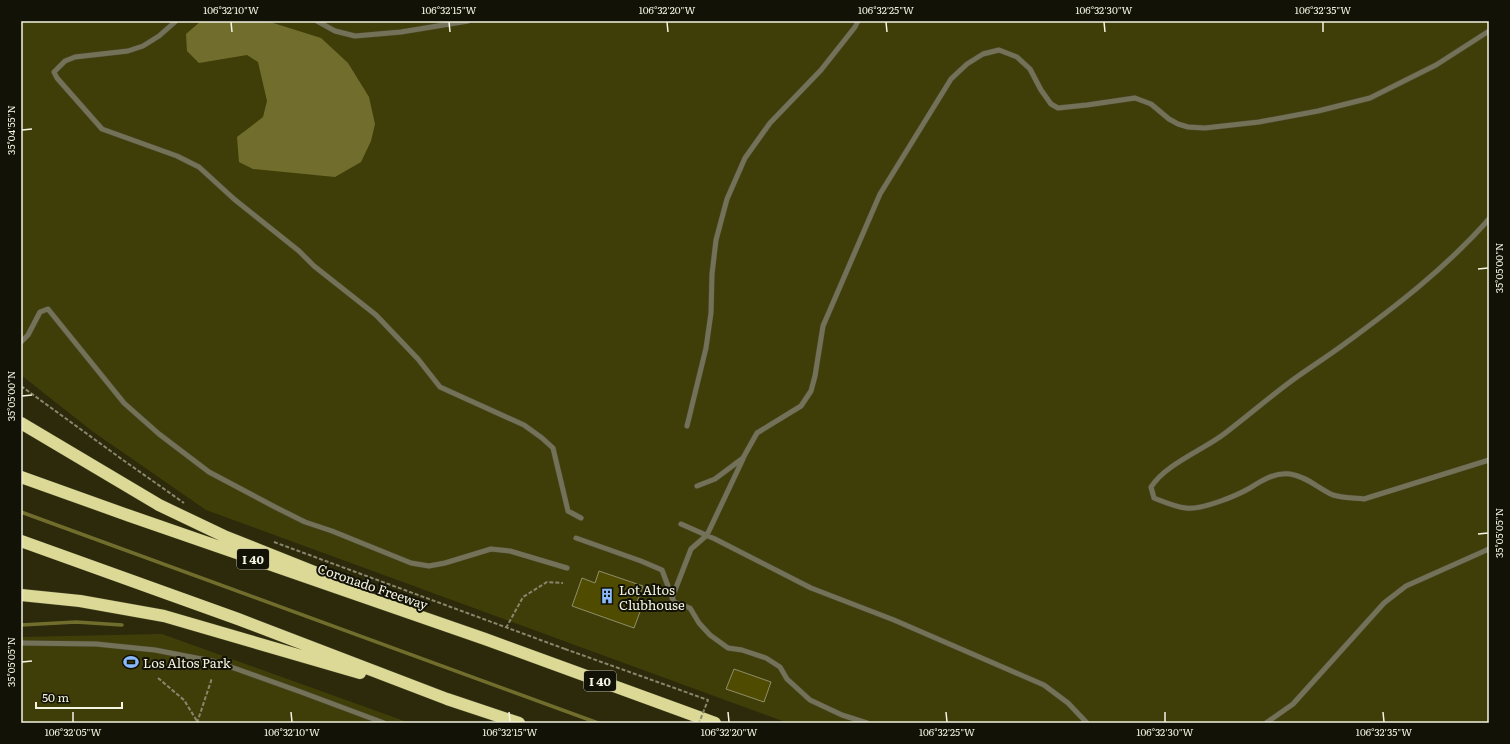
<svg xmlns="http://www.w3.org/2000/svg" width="1510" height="744" font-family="Literata,serif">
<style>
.green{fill:#403e08}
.water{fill:#716e2d}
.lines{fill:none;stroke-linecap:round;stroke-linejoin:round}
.stream{stroke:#716e2d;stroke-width:3.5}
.building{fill:#4f4b00;stroke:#8e8e6c}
.lane-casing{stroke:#484629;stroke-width:6}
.highway-casing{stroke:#484629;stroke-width:13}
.path{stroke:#88876e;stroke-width:2;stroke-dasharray:4 2;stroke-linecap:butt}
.lane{stroke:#737258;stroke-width:5}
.highway{stroke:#dbd995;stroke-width:12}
.path-bridge{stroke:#88876e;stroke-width:2;stroke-dasharray:4 2;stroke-linecap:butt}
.ticks{fill:none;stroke:#f4f4e2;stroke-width:1.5}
.labels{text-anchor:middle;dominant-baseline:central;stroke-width:4;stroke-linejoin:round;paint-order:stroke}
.shield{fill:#131206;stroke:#b0b0a0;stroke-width:1}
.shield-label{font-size:12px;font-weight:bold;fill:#f4f4e2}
.street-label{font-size:13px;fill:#f4f4e2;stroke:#131206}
.poi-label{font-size:13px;fill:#f4f4e2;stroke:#131206;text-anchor:start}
.neatline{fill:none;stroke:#f4f4e2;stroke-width:1.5}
.ticks-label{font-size:10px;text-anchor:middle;fill:#f4f4e2}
</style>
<rect width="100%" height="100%" fill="#2c2a0b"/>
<!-- green -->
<path class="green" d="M21,21H1489V723H788L206,510L92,431L21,375Z
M162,634L410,723H21V637Z"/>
<!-- water -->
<path class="water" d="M201,21H267L321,38L348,63L369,97L375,124L371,141L361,162L335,177L253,169L239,162L237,137L263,117L267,101L258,62L247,55L199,63L187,51L186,34Z"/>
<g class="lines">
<!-- stream -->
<path class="stream" d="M21,512L598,723
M21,625L76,622L122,625"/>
</g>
<!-- building -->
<path class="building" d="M599,571L643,586L635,607L641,609L634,628L572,606L582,578L595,583Z
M734,669L771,682L764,702L726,689Z"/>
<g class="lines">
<!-- lane casing -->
<g class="lane-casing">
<path id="lane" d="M176,21L159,36L143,46L128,51L75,57L65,61L54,72L57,78L102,129L177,156L199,167L234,199L299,251L314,266L376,315L418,359L440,387L524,425L542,438L553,448L568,511L581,518
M317,21L335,31L355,36L401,32L468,21
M1489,219C1446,268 1395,307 1343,345C1324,359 1304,371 1286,385C1265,401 1245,418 1224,434C1203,450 1166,464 1151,487L1154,498C1164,502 1176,507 1186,508C1202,510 1236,496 1250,488C1261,481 1275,472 1290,474C1306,476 1319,489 1333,495C1343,498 1354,498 1364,499L1489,460
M21,342L28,335L40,312L48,309L124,403L159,434L209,472L275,507L305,522L332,531L411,563L429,566L445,563L491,549L510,551L567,568
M687,426L706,348L711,313L712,274L716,240L727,199L745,158L770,123L821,70L855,27L858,21
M697,486L715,479L743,458L757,433L801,406L811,391L815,376L823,326L880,194L951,79L967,64L983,54L999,50L1017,57L1030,69L1041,90L1051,104L1058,108L1087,105L1135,98L1151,104L1169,119L1178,124L1188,127L1205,128L1259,122L1318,111L1370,98L1436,65L1489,31
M681,524L715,539L811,588L894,620L1044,685L1068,703L1087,723
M576,538L641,561L662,570L674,602L690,608L699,623L710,635L728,648L742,650L766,658L780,667L787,679L810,700L842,715L867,723
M672,598L691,549L707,535L743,459
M21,643L96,644L155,650L217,662L301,692L384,723
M1266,723L1293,704L1384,603L1406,586L1489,549"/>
</g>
<!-- highway casing -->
<g class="highway-casing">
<path id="highway" d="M21,423L159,505L224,536L327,577
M21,477L130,516L485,639L715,723
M21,541L238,619L447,699L519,723
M21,595L80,601L164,616L360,673"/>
</g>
<!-- path -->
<path class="path" d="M21,386L123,460L184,503
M274,542L565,649
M506,628L523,597L547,582L563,583
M158,678L184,700L197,721
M197,723L212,678"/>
<!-- lane -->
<use href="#lane" class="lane"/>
<!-- highway -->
<use href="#highway" class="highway"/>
<!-- path-bridge -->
<path class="path-bridge" d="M565,649L708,700L699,723"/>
</g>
<!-- ticks -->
<path class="ticks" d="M231,22L232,32M449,22L450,32M667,22L668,32M886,22L887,32M1104,22L1105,32M1323,22V32M22,130L32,129M1478,269L1488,268M22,396L32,395M1478,534L1488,533M22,662L32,661M73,712V722M291,712L292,722M509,712L510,722M728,712L729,722M946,712L947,722M1165,712V722M1383,712L1384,722"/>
<!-- icons -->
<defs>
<g id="building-bare" transform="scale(1.2)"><path d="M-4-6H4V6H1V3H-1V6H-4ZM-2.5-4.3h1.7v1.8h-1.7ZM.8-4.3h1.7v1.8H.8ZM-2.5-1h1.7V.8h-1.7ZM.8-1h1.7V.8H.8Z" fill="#8abafc" stroke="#131206" stroke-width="2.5" paint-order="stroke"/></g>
<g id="stadium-bare" transform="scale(1.2)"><path d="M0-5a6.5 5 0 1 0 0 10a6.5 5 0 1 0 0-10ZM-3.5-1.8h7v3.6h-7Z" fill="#8abafc" stroke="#131206" stroke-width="2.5" paint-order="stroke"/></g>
</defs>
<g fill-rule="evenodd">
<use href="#building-bare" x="607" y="596"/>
<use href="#stadium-bare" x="131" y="662"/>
</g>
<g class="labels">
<!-- shield labels -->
<g class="shield">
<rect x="237" y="549" width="32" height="20" rx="3"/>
<rect x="584" y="671" width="32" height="20" rx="3"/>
</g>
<g class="shield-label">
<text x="253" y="559">I 40</text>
<text x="600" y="681">I 40</text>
</g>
<!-- street labels -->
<g class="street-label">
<text transform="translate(373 586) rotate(19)">Coronado Freeway</text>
</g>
<!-- poi labels -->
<g class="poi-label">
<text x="619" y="589">Lot Altos<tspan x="619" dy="15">Clubhouse</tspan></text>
<text x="143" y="662">Los Altos Park</text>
</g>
</g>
<!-- border -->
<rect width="1510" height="744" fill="none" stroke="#131206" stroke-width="44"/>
<!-- scale -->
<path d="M36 702v6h86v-6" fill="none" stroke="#f4f4e2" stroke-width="2"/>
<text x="42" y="702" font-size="12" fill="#f4f4e2" stroke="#131206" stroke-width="3" paint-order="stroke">50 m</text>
<rect x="22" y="22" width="1466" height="700" class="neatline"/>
<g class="ticks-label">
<text x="231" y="14">106°32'10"W</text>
<text x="449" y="14">106°32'15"W</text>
<text x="667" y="14">106°32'20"W</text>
<text x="886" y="14">106°32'25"W</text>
<text x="1104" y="14">106°32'30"W</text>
<text x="1323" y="14">106°32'35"W</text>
<text transform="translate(11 130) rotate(-90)" y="4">35°04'55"N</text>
<text transform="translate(1499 268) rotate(-90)" y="4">35°05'00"N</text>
<text transform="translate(11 396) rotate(-90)" y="4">35°05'00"N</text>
<text transform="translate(1499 533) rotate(-90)" y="4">35°05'05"N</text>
<text transform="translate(11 662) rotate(-90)" y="4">35°05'05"N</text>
<text x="73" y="736">106°32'05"W</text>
<text x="292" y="736">106°32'10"W</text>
<text x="510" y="736">106°32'15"W</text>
<text x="729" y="736">106°32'20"W</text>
<text x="947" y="736">106°32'25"W</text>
<text x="1165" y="736">106°32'30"W</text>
<text x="1384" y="736">106°32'35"W</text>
</g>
</svg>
